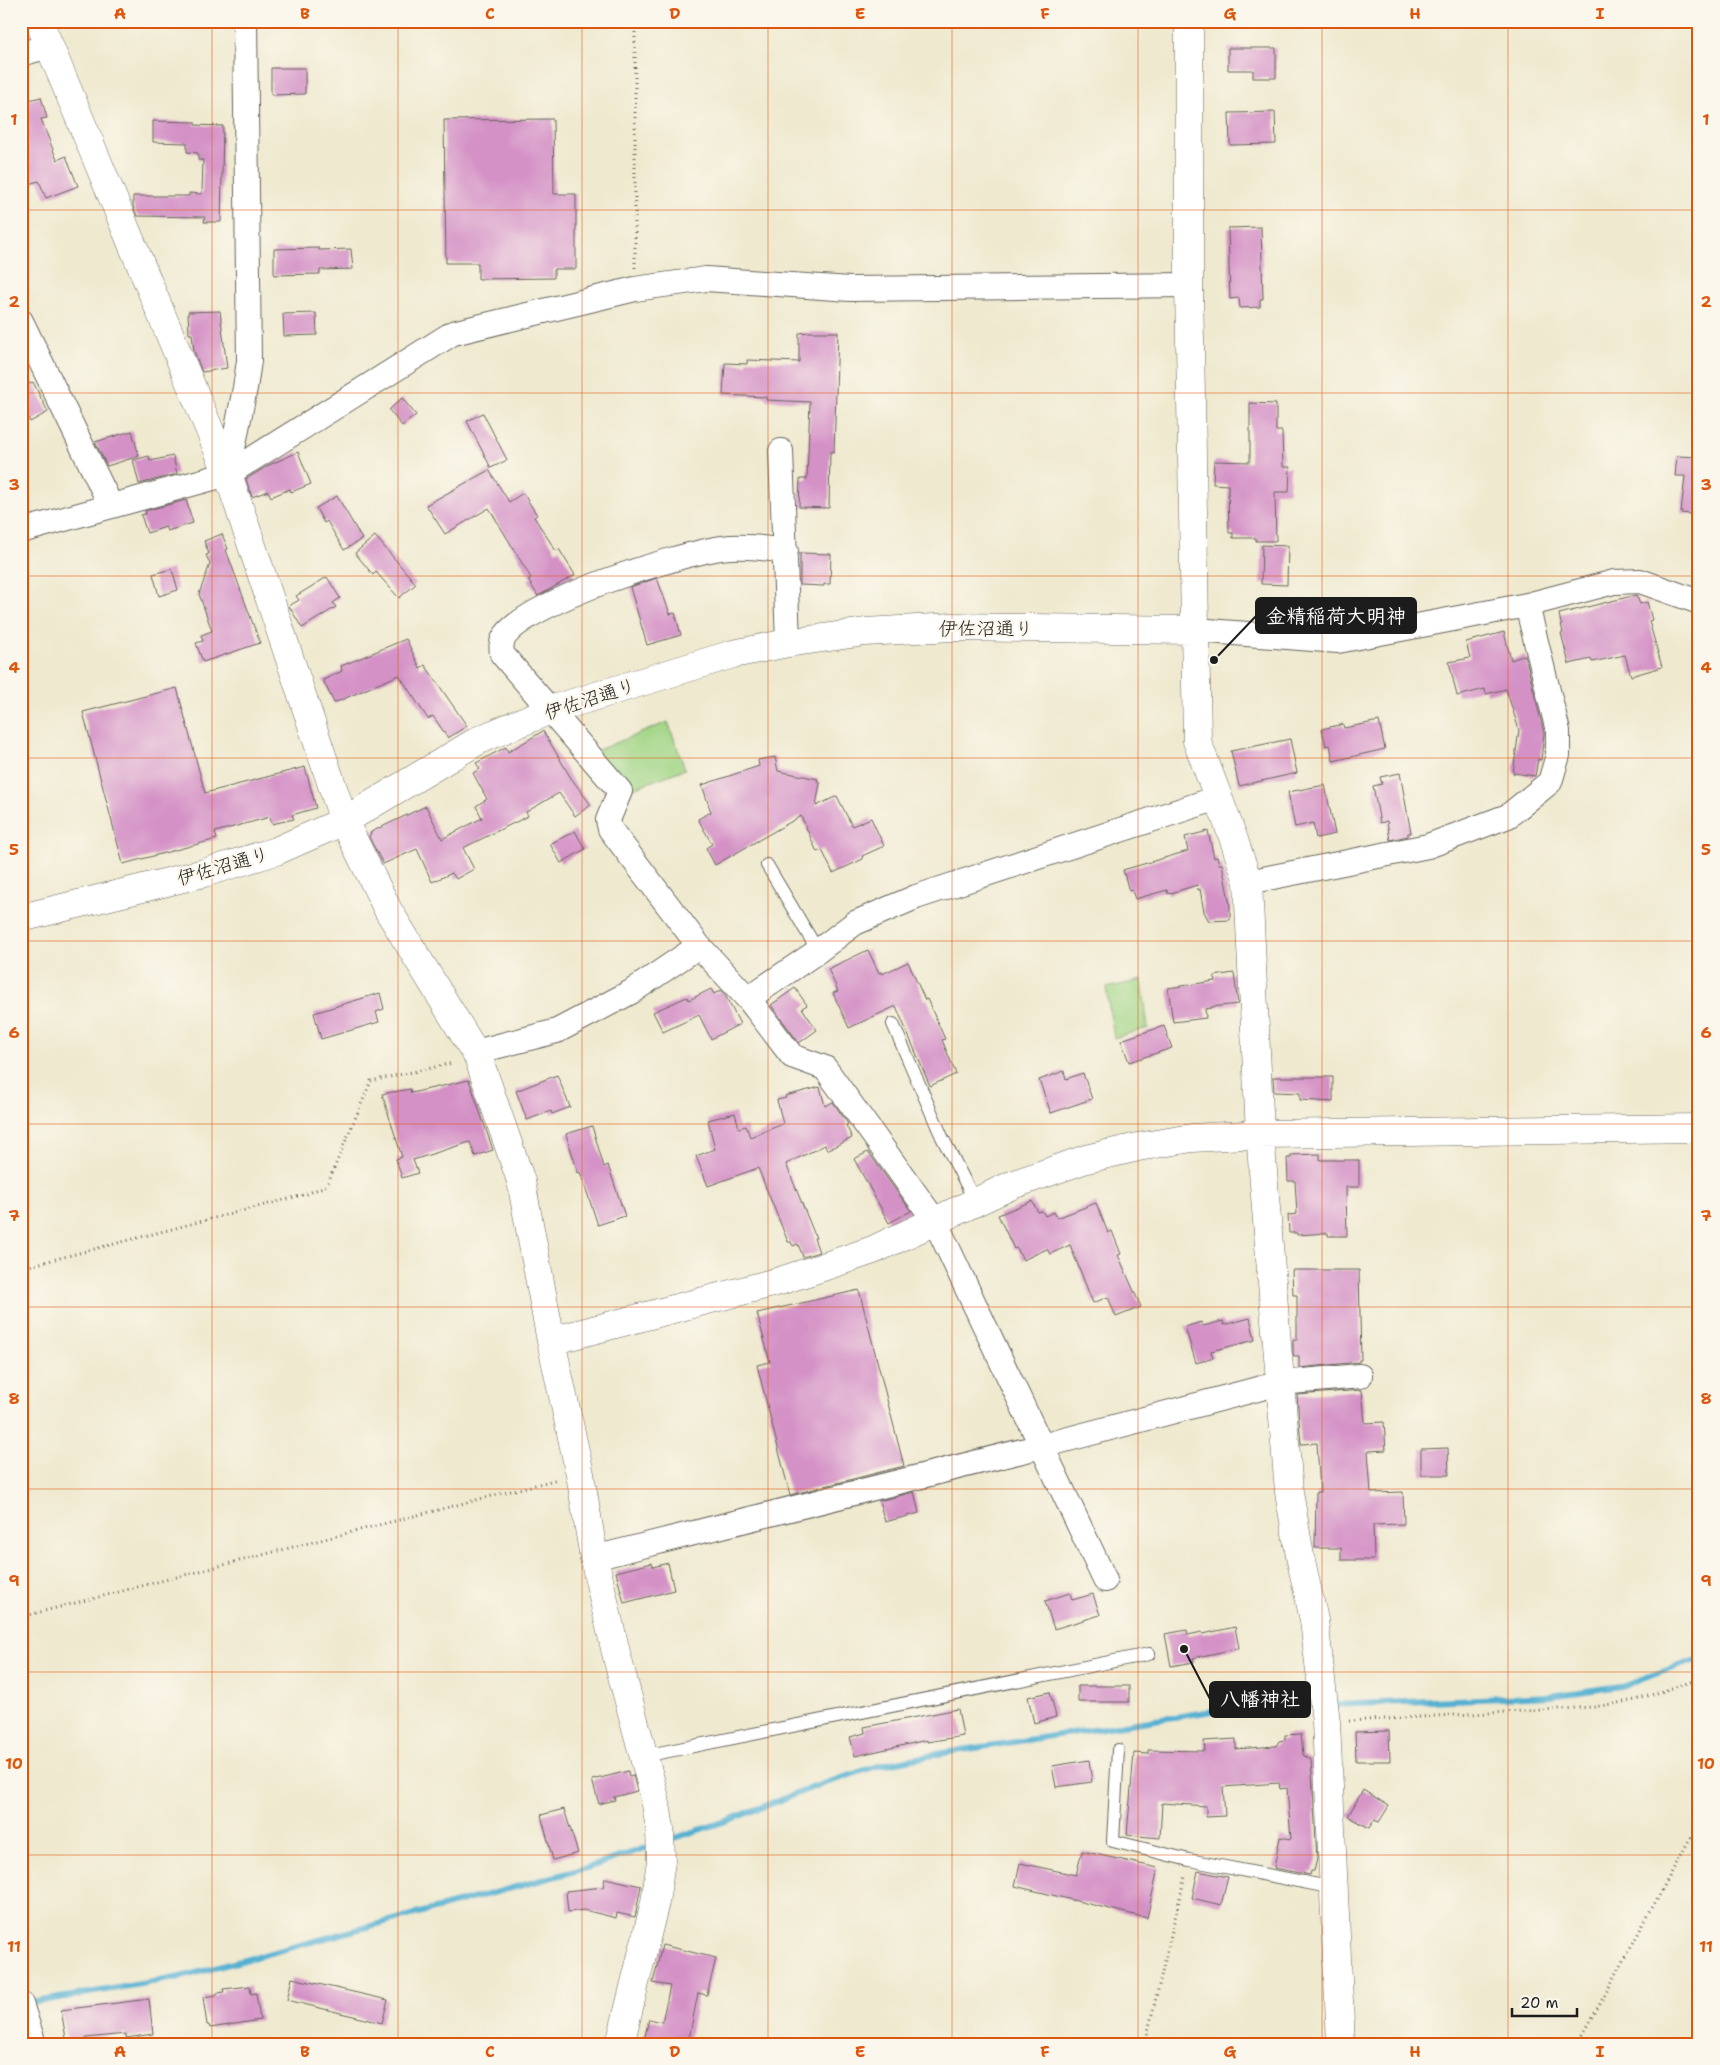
<svg xmlns="http://www.w3.org/2000/svg" width="1720" height="2065" font-family="'Shantell Sans','Klee One',sans-serif">
<style>
.green{fill:#a0d484;stroke:#5e7850}
.lines{fill:none;stroke-linecap:round;stroke-linejoin:round}
.stream{stroke:#54b0d2;stroke-width:6}
.building{fill:#d491c6}
.lane-casing{stroke:#66645b;stroke-width:14}
.street-casing{stroke:#66645b;stroke-width:26}
.secondary-casing{stroke:#66645b;stroke-width:29}
.path{stroke:#66645b;stroke-width:3;stroke-dasharray:1 4;stroke-linecap:butt}
.lane{stroke:#fff;stroke-width:12}
.street{stroke:#fff;stroke-width:24}
.secondary{stroke:#fff;stroke-width:28}
.grid{fill:none;stroke:#de560d;stroke-width:1;stroke-opacity:0.55}
.labels{text-anchor:middle;dominant-baseline:central;stroke-width:4.5;stroke-linejoin:round;paint-order:stroke}
.street-label{font-size:19px;fill:#1c1c1c;stroke:#fbf7ec}
.leader{fill:none;stroke:#1c1c1c;stroke-width:2}
.callout-dot{fill:#1c1c1c;stroke:#fbf7ec;stroke-width:2}
.callout{fill:#1c1c1c;stroke:#1c1c1c;stroke-width:2}
.callout-label{font-size:20px;text-anchor:middle;font-weight:bold;fill:#fff}
.neatline{fill:none;stroke:#de560d;stroke-width:2}
.grid-label{font-size:16px;text-anchor:middle;font-weight:bold;fill:#de560d}
</style>
<rect width="100%" height="100%" fill="#fbf7ec"/>
<filter id="ink" filterUnits="userSpaceOnUse"><feTurbulence type="fractalNoise" baseFrequency=".02" numOctaves="2"/><feDisplacementMap in="SourceGraphic" scale="10" xChannelSelector="R" yChannelSelector="G"/><feConvolveMatrix kernelMatrix="1 2 1 2 8 2 1 2 1" color-interpolation-filters="sRGB"/></filter>
<filter id="wash" filterUnits="userSpaceOnUse"><feTurbulence type="fractalNoise" baseFrequency=".0096" numOctaves="4" result="noise"/><feDisplacementMap in="SourceGraphic" scale="20" xChannelSelector="R" yChannelSelector="G"/><feGaussianBlur stdDeviation="1.12" result="paint"/><feColorMatrix in="noise" values="0 0 0 0 0 0 0 0 0 0 0 0 0 0 0 0 0 1.4 0 .05"/><feComposite in="paint" operator="in"/></filter>
<g filter="url(#wash)">
<rect width="100%" height="100%" fill="#efe9cf"/>
<!-- green -->
<path class="green" d="M668,722L685,769L631,789L593,752Z
M1142,980L1148,1028L1114,1038L1106,988Z"/>
<g class="lines">
<!-- stream -->
<path class="stream" d="M1331,1705L1550,1696L1621,1686L1699,1659
M666,1841L729,1820L814,1787L877,1766L943,1753L1226,1709L1319,1706
M25,2004L181,1977L590,1867L654,1845"/>
</g>
<g id="blocks">
<!-- building -->
<path class="building" d="M1228,48H1276V78H1253V70H1228Z
M271,68H305V94L271,95Z
M41,97L47,118L41,119L57,160L66,156L78,186L46,198L39,181L21,186V102Z
M1275,112L1276,144L1230,145L1229,113Z
M553,119L554,194H576V269H554V278L478,279V263H446L444,120Z
M153,121L195,122V125L223,126L221,222H204L205,217L137,216L133,206V196H189V193L202,194L203,160H198V153L187,152V143L153,142Z
M1261,227L1263,299H1260V307L1240,308L1239,298L1230,299L1228,228Z
M319,248V250L351,249L353,269L320,270V274L274,275V249Z
M220,311L227,368L202,372L194,351L192,334H189L188,312Z
M316,313L317,335L284,336L283,314Z
M809,332H838L834,452H830L829,508L799,507L800,479H807L810,402L766,400V397L723,395L725,363L747,364V360L799,362V333Z
M33,382L48,412L30,422L28,418L21,422V388Z
M402,398L416,415L402,426L389,410Z
M1250,403L1276,404V431H1282L1283,467H1290L1289,492H1275L1276,541H1256V538H1233V533H1229L1228,485L1213,484L1214,461L1250,462Z
M483,413L507,460L491,468L467,421Z
M132,431L139,456L107,466L95,442Z
M298,452L311,484L291,492L290,489L271,497L268,491L252,497L246,479L269,465Z
M149,456L150,461L173,456L177,474L139,484L133,460Z
M1677,456L1699,457V515L1681,513L1685,476H1675Z
M489,470L509,502L523,493L537,515L534,517L556,551L559,549L575,575L538,596L528,580L531,578L489,508L445,534L426,505Z
M337,496L362,539L344,550L327,521L324,523L316,508Z
M186,500L193,523L167,531L166,527L147,533L141,515L146,514L145,511Z
M222,534L228,549L226,550L260,643L203,662L196,643L203,641L201,635L212,631L199,594L210,564L206,555L209,554L204,541Z
M375,536L416,584L399,598L376,572L373,575L355,553Z
M1262,545L1288,546L1287,585L1261,584Z
M800,553L831,554L830,584H824V586L800,585Z
M172,569L178,590L159,596L153,574Z
M327,577L340,598L333,603L336,607L302,628L289,606L299,600L296,596Z
M657,578L670,614L675,613L681,635L647,645L630,587Z
M1636,595L1640,604L1647,602L1652,620L1649,621L1662,667L1631,676L1625,655L1592,662L1591,659L1569,664L1561,633H1563L1559,614Z
M1504,632L1511,660L1525,655L1544,733L1541,760L1538,759L1535,776L1513,773L1519,730L1506,689L1486,694L1485,689L1457,696L1449,662L1470,658L1466,642Z
M406,639L420,668L425,665L467,726L448,738L433,716L428,719L399,675L334,703L323,680L342,671L341,666Z
M177,688L205,793L305,767L316,808L292,815L294,819L272,824L270,817L215,832L217,839L123,864L83,712Z
M1379,721L1385,749L1333,761L1330,745L1326,746L1322,729L1343,724L1344,728Z
M543,731L571,778L591,805L575,816L559,793L526,812L528,816L463,848L474,869L456,879L452,873L432,882L417,849L383,864L369,837L371,832L426,806L442,839L482,818L476,806L487,799L473,773L480,769L476,763L506,747L508,752Z
M1290,739L1297,773L1239,786L1231,751Z
M775,757L778,771L818,779L817,782L820,783L816,806L837,796L852,826L871,818L884,846L862,856L863,859L833,873L822,850L817,852L801,816L715,865L706,848L712,844L698,819L711,812L702,785L759,766L758,760Z
M1400,773L1411,833H1408V836L1390,840L1387,821L1380,823L1373,786L1382,784L1380,777Z
M1325,785L1335,834L1316,838L1313,823L1295,827L1288,792Z
M575,831L585,849L561,863L550,844Z
M1208,831L1214,858L1217,857L1219,864H1222L1230,906V920L1209,921L1204,912L1200,889L1198,890L1197,885L1168,894L1167,890L1135,899L1132,890L1129,891L1123,870L1188,851L1185,837Z
M868,950L879,973L881,972L882,974L908,962L925,1000L927,999L945,1039L942,1040L956,1074L930,1086L896,1006L849,1028L833,993L838,991L828,969Z
M1234,973L1238,1004L1211,1007V1008L1205,1009L1206,1018L1173,1022L1168,988L1215,981L1214,976Z
M795,988L807,1005L802,1008L817,1030L799,1043L771,1005Z
M711,989L714,994L721,990L725,995L740,1024L711,1039L699,1015L663,1032L653,1012L687,997L689,1000Z
M380,993L384,1009L376,1012L379,1022L321,1039L314,1013Z
M1164,1026L1172,1048L1129,1062L1121,1040Z
M1064,1071L1066,1079L1083,1073L1092,1099L1051,1113L1039,1080Z
M557,1075L570,1107L552,1114L551,1111L527,1120L516,1091Z
M1273,1077H1333V1102L1300,1100V1093L1274,1092Z
M469,1080L493,1150L475,1156L470,1142L413,1160L418,1173L402,1178L396,1159L402,1157L382,1094L410,1089L411,1093Z
M820,1087L825,1106L833,1102L848,1124L846,1125L852,1138L827,1150L825,1145L786,1164L816,1238H814L819,1252L803,1257L798,1244L793,1246L791,1242H788L758,1168L708,1186L696,1156L715,1149L708,1120L735,1113L739,1128L746,1126L750,1137L783,1124L777,1100L786,1098L785,1096Z
M592,1126L604,1167L608,1165L625,1216L598,1225L580,1172L578,1173L566,1134Z
M868,1152L911,1211L889,1223L854,1159Z
M1320,1154V1160H1359V1187H1346L1347,1236H1328V1233L1297,1235V1233H1289L1288,1215L1297,1214L1295,1181H1288L1287,1158H1291V1155Z
M1032,1201L1038,1212L1042,1211L1045,1216L1054,1212L1057,1218L1096,1203L1108,1233L1112,1231L1121,1254L1118,1255L1141,1307L1116,1317L1108,1297L1093,1303L1070,1245L1050,1254L1047,1249L1023,1260L1017,1248L1014,1249L998,1215Z
M1292,1270H1359L1361,1360H1359V1362L1299,1368V1356H1294L1293,1353V1340H1297V1295H1293Z
M859,1290L904,1466L790,1495L757,1365L770,1362L757,1313Z
M1250,1318L1255,1340L1211,1351L1213,1358L1196,1363L1185,1327L1201,1322L1203,1326L1223,1321L1224,1325Z
M1362,1390L1365,1423L1384,1422L1386,1450L1368,1451L1371,1493L1403,1492L1404,1524L1373,1525L1374,1560H1341V1548H1315L1316,1492H1320L1317,1443L1301,1444L1297,1395Z
M1448,1448L1449,1475H1421V1449Z
M914,1492L919,1513L885,1522L879,1501Z
M652,1563L653,1567L668,1563L674,1590L624,1603L616,1572Z
M1070,1593L1072,1600L1093,1594L1100,1615L1054,1629L1045,1601Z
M1235,1627L1239,1648L1193,1658L1194,1662L1171,1666L1165,1634L1187,1630L1188,1635L1202,1632L1203,1634Z
M1078,1686H1129V1702H1078Z
M1050,1692L1056,1717L1034,1723L1028,1697Z
M958,1709L963,1736L927,1742V1740L855,1756L850,1737L865,1733L864,1727Z
M1389,1731L1390,1761H1356L1355,1732Z
M1301,1734L1303,1755L1311,1760L1313,1789L1317,1859L1314,1871H1311L1310,1875L1274,1868L1280,1837L1291,1839L1287,1788L1280,1789L1279,1783L1223,1787L1225,1816L1206,1817V1806L1162,1803L1160,1838L1127,1835L1134,1753L1148,1754V1750L1205,1751L1204,1741L1236,1739V1749L1276,1746L1279,1741L1285,1740V1735Z
M1089,1760L1092,1782L1056,1787L1052,1766Z
M628,1771L629,1776L633,1775L637,1791L614,1797L615,1800L599,1804L592,1780Z
M1363,1790L1389,1806L1379,1822L1374,1820L1369,1828L1348,1816Z
M564,1809L578,1853L553,1860L541,1815Z
M1082,1851L1158,1868L1147,1918L1015,1886L1020,1863L1076,1875Z
M1198,1871L1228,1877L1221,1905L1192,1898Z
M605,1878L641,1886L635,1917L617,1913L616,1918L584,1910L568,1912L566,1891L603,1887Z
M662,1945L716,1958L707,1995L698,1993L688,2044H643L649,2019L662,2022L670,1986L653,1983Z
M292,1978L388,2000L382,2023L287,2000Z
M250,1986L251,1994L256,1993L260,2020L210,2028L209,2025H207L203,1997L217,1995V1993L224,1992L223,1989Z
M149,1999L153,2034L126,2038V2034L86,2038L87,2044H67L61,2010Z"/>
</g>
</g>
<g filter="url(#ink)">
<use href="#blocks" fill-opacity="0" stroke="#66645b" stroke-width="1"/>
<g class="lines">
<!-- lane casing -->
<g class="lane-casing">
<path id="lane" d="M767,865L818,951
M893,1024L942,1137L975,1201
M1118,1750L1113,1841L1189,1860L1334,1888
M644,1756L1149,1654"/>
</g>
<!-- street casing -->
<g class="street-casing">
<path id="street" d="M21,54L49,46
M21,321L111,506
M781,451L788,643
M228,474L245,388L249,361L245,21
M21,531L228,474L453,333L635,289L706,279L850,289L1189,285
M1195,630L1338,641L1527,605L1614,582L1640,581L1699,602
M1248,882L1428,846L1508,816L1550,782L1558,755V731L1527,605
M699,946L610,829L608,820L620,791L502,654C501,646 501,642 505,636C531,600 676,555 721,548C743,545 764,548 786,551
M750,1001L792,1056L825,1068L935,1221L1105,1580
M475,1052L557,1031L631,992L699,946L750,1001L759,991L818,951L855,923L916,897L1218,798
M594,1558L1042,1446L1280,1383L1360,1376
M21,2004L34,2044"/>
</g>
<!-- secondary casing -->
<g class="secondary-casing">
<path id="secondary" d="M39,21L228,474L344,821L388,910L478,1057L521,1181L551,1341L580,1474L594,1558L617,1657L655,1798L660,1829L661,1861L655,1902L620,2044
M1189,21V285L1197,741L1233,837L1248,882L1260,1134L1289,1492L1300,1556L1314,1620L1326,1722L1341,2044
M21,918L204,873L276,851L344,821L479,740L550,710L733,654L788,643L865,632L952,627L1195,630
M551,1341L780,1281L823,1267L873,1250L1012,1185L1086,1159L1138,1147L1192,1138L1260,1134L1699,1128"/>
</g>
<!-- path -->
<path class="path" d="M635,268V21
M21,1268L307,1194L327,1185L371,1081L453,1063
M21,1617L558,1479
M1349,1721L1594,1707L1636,1700L1699,1679
M1145,2044L1185,1876
M1578,2044L1699,1822"/>
<!-- lane -->
<use href="#lane" class="lane"/>
<!-- street -->
<use href="#street" class="street"/>
<!-- secondary -->
<use href="#secondary" class="secondary"/>
</g>
</g>
<!-- grid -->
<path class="grid" d="M212,21V2044M398,21V2044M582,21V2044M768,21V2044M952,21V2044M1138,21V2044M1322,21V2044M1508,21V2044M21,210H1699M21,393H1699M21,576H1699M21,758H1699M21,941H1699M21,1124H1699M21,1307H1699M21,1489H1699M21,1672H1699M21,1855H1699"/>
<g class="labels">
<!-- street labels -->
<g class="street-label">
<text x="986" y="628">伊佐沼通り</text>
<text transform="translate(590 699) rotate(-18)">伊佐沼通り</text>
<text transform="translate(223 866) rotate(-16)">伊佐沼通り</text>
</g>
</g>
<!-- callouts -->
<path class="leader" d="M1214 660L1256 616M1184 1649L1210 1699"/>
<g class="callout-dot">
<circle cx="1214" cy="660" r="5"/>
<circle cx="1184" cy="1649" r="5"/>
</g>
<g class="callout">
<rect x="1256" y="598" width="160" height="35" rx="5"/>
<rect x="1210" y="1682" width="100" height="35" rx="5"/>
</g>
<g class="callout-label">
<text x="1336" y="623">金精稲荷大明神</text>
<text x="1260" y="1706">八幡神社</text>
</g>
<!-- margin -->
<rect width="1720" height="2065" fill="none" stroke="#fbf7ec" stroke-width="55"/>
<!-- scale -->
<path d="M1512 2008v8h65v-8" fill="none" stroke="#1c1c1c" stroke-width="2.5"/>
<text x="1520" y="2008" font-size="15" fill="#1c1c1c" stroke="#fbf7ec" stroke-width="4" paint-order="stroke">20 m</text>
<rect x="28" y="28" width="1664" height="2010" class="neatline"/>
<g class="grid-label">
<text x="120" y="19">A</text>
<text x="305" y="19">B</text>
<text x="490" y="19">C</text>
<text x="675" y="19">D</text>
<text x="860" y="19">E</text>
<text x="1045" y="19">F</text>
<text x="1230" y="19">G</text>
<text x="1415" y="19">H</text>
<text x="1600" y="19">I</text>
<text x="14" y="125">1</text>
<text x="1706" y="125">1</text>
<text x="14" y="307">2</text>
<text x="1706" y="307">2</text>
<text x="14" y="490">3</text>
<text x="1706" y="490">3</text>
<text x="14" y="673">4</text>
<text x="1706" y="673">4</text>
<text x="14" y="855">5</text>
<text x="1706" y="855">5</text>
<text x="14" y="1038">6</text>
<text x="1706" y="1038">6</text>
<text x="14" y="1221">7</text>
<text x="1706" y="1221">7</text>
<text x="14" y="1404">8</text>
<text x="1706" y="1404">8</text>
<text x="14" y="1586">9</text>
<text x="1706" y="1586">9</text>
<text x="14" y="1769">10</text>
<text x="1706" y="1769">10</text>
<text x="14" y="1952">11</text>
<text x="1706" y="1952">11</text>
<text x="120" y="2057">A</text>
<text x="305" y="2057">B</text>
<text x="490" y="2057">C</text>
<text x="675" y="2057">D</text>
<text x="860" y="2057">E</text>
<text x="1045" y="2057">F</text>
<text x="1230" y="2057">G</text>
<text x="1415" y="2057">H</text>
<text x="1600" y="2057">I</text>
</g>
</svg>
